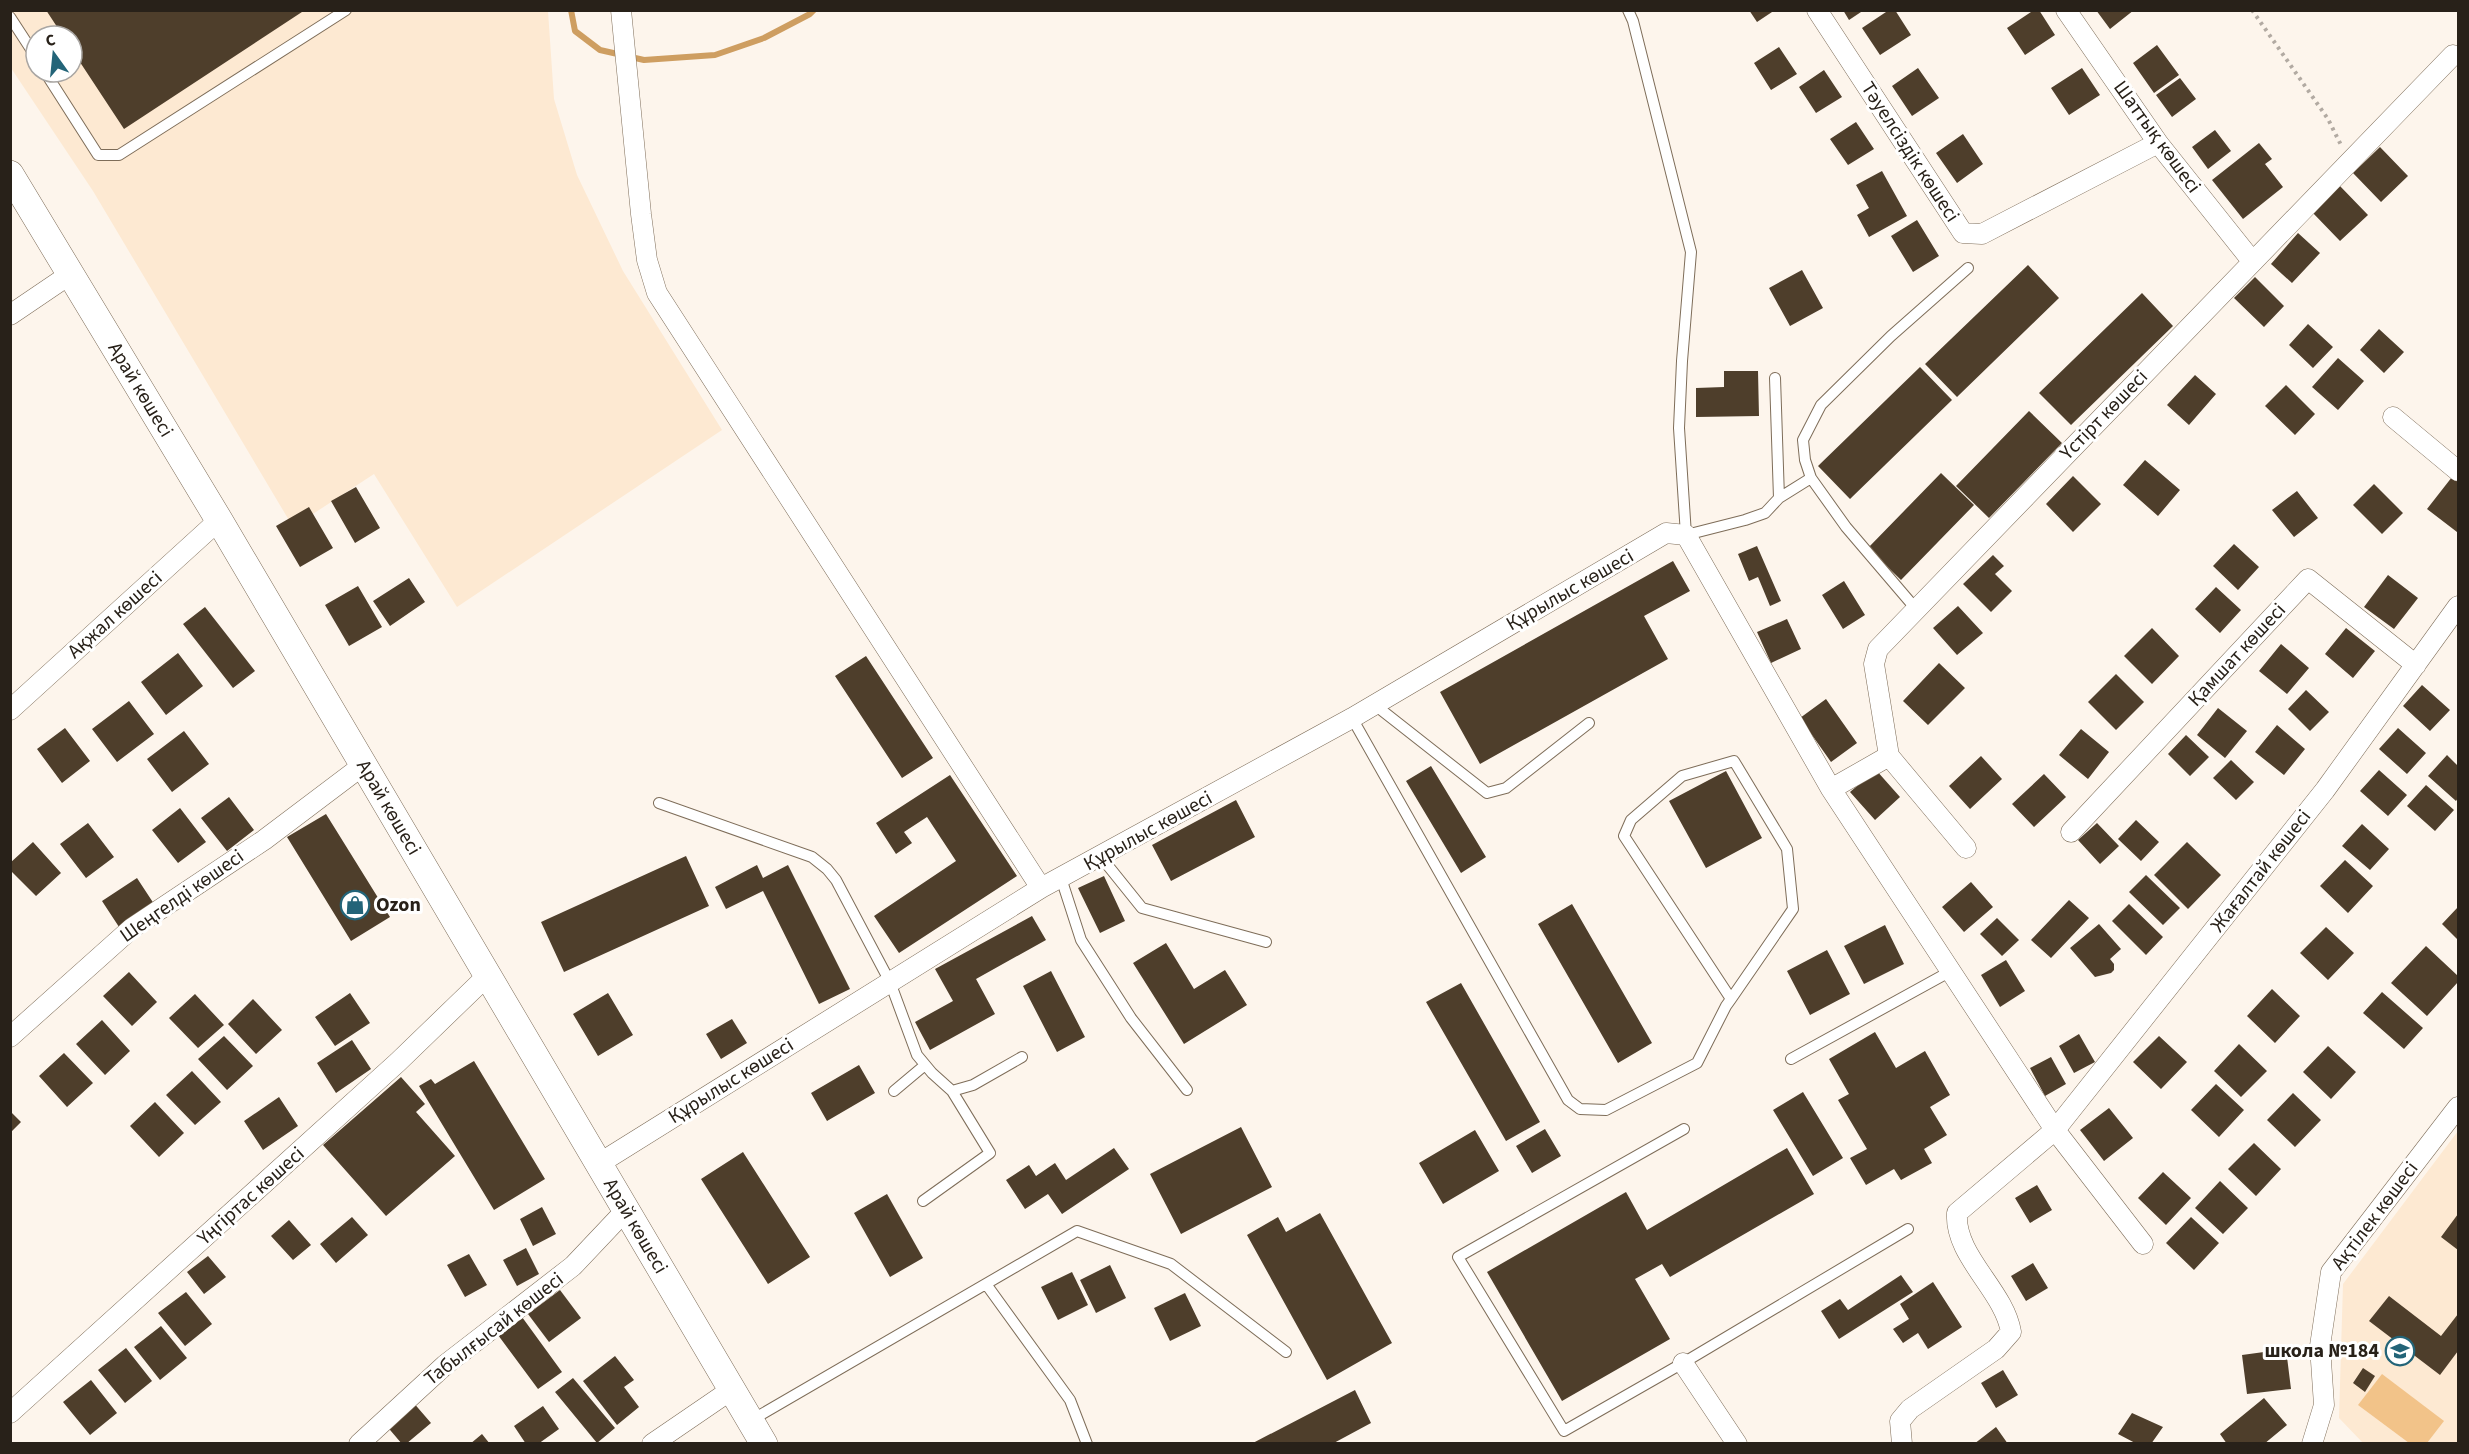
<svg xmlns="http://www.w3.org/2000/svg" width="2469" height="1454" font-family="'Source Sans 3',sans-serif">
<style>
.built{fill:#fde9d2;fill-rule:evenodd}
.green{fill:#f2c389}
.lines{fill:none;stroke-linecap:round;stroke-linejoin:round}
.stream{stroke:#ce9e61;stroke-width:6}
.building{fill:#4e3e2b}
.service-casing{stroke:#7e6d59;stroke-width:12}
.minor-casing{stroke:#7e6d59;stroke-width:21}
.secondary-casing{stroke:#7e6d59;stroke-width:28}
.path{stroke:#b2aaa2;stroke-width:4;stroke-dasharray:3 4.5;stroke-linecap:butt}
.service{stroke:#fff;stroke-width:10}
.minor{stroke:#fff;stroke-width:20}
.secondary{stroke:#fff;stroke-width:27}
.labels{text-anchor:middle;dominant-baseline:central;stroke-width:6;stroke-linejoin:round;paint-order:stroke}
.street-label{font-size:20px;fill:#282119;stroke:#fff}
.poi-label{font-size:20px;font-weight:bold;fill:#282119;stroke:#fff;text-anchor:start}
</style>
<rect width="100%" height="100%" fill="#fdf5ec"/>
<!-- built -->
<path class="built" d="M10,11H548L554,99L577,175L623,271L722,430L457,607L374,474L293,527L93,191L11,68ZM36,36H72V72H36Z
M2458,1131V1443H2363L2339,1418L2343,1284Z"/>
<!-- green -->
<path class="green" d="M2382,1374L2444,1421L2427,1443H2409L2358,1405Z"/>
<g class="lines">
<!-- stream -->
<path class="stream" d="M571,10L575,31L600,50L644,60L715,55L764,38L810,14L814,10"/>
</g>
<!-- building -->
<path class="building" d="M46,10H305L124,129L72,50V36H63Z
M1749,10H1775L1757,22Z
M1843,10H1864L1849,20Z
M1889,10H1895L1911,35L1880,55L1862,28Z
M2034,10H2039L2055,35L2025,55L2007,28Z
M2096,10H2134L2110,29Z
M2157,45L2179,75L2154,93L2133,63Z
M1779,47L1797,74L1771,90L1754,63Z
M1918,68L1939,98L1912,116L1892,86Z
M2082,68L2100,95L2069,115L2051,88Z
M1824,70L1842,97L1816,113L1799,87Z
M2180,78L2196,99L2172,117L2156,95Z
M1856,122L1874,149L1848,165L1830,139Z
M2215,130L2231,151L2208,169L2192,147Z
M1963,134L1983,164L1957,183L1936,153Z
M2259,143L2272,159L2265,164L2283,187L2243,219L2212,180Z
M2380,147L2408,176L2381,202L2353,173Z
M1882,171L1907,216L1869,237L1857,215L1869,208L1856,185Z
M2339,185L2368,215L2340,241L2312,212Z
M1917,220L1939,256L1913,272L1891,236Z
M2298,233L2320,253L2292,283L2271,264Z
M2028,265L2059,298L1957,397L1925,364Z
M1802,270L1823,308L1790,326L1769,288Z
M2255,277L2284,306L2264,327L2234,298Z
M2142,293L2173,326L2071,425L2039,393Z
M2308,324L2333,347L2313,368L2289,345Z
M2379,329L2404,352L2384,373L2360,350Z
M2338,358L2364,381L2338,410L2312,387Z
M1920,367L1952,400L1850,499L1818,466Z
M1724,371H1758L1759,416L1696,417V388L1724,387Z
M2195,375L2216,394L2189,425L2167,405Z
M2286,385L2315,414L2295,435L2265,406Z
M2029,411L2062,443L1989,518L1956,486Z
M2145,460L2180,490L2158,516L2123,485Z
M1941,473L1974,505L1901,580L1868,548Z
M2073,476L2101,504L2073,532L2046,504Z
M2452,477L2458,482L2457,532L2427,509Z
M2374,484L2403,513L2382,534L2353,505Z
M356,487L380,528L355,543L331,501Z
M2297,491L2318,518L2294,537L2272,510Z
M309,507L333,548L300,567L276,526Z
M2234,544L2259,567L2238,590L2213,566Z
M1757,546L1781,601L1770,606L1758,577L1749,581L1738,554Z
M1993,555L2004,566L1995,574L2012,591L1991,612L1963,584Z
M1673,561L1690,591L1644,616L1668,659L1480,764L1440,692Z
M2388,575L2418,598L2394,629L2364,607Z
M409,578L425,602L390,626L373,601Z
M1844,581L1865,615L1843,629L1822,595Z
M358,586L382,627L349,646L325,605Z
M2216,587L2241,610L2220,633L2195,609Z
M1958,606L1983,633L1957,655L1933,628Z
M205,607L255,671L233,688L183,624Z
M1787,619L1801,649L1771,663L1757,632Z
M2152,628L2179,656L2152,684L2124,656Z
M2346,628L2375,651L2353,678L2325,654Z
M2281,644L2309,668L2287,694L2259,671Z
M178,653L203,686L166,715L141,682Z
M866,656L933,758L902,778L835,676Z
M1939,663L1965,688L1928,725L1903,701Z
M2116,674L2144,702L2116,730L2088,702Z
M2422,685L2450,710L2430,731L2403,706Z
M2306,690L2329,712L2310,731L2288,709Z
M1826,699L1857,743L1831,762L1800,718Z
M129,701L154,734L117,762L92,729Z
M2218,708L2247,731L2225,758L2197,735Z
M2277,725L2305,749L2284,775L2255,752Z
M65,728L90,761L62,783L37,749Z
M2398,728L2426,753L2407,774L2379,749Z
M2081,729L2109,752L2088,779L2059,755Z
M184,731L209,764L172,792L147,759Z
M2186,735L2209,757L2190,776L2168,754Z
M2447,755L2458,766V798L2456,801L2428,776Z
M1981,756L2002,779L1970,809L1949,786Z
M2231,760L2254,782L2236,800L2213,778Z
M1431,766L1486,857L1461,873L1406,781Z
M1876,770L1900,797L1875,820L1850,792Z
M2379,770L2407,795L2388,816L2360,791Z
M1726,771L1762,838L1706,868L1669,801Z
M2044,774L2066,797L2034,827L2012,804Z
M950,775L1017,876L899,953L874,916L956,861L927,817L904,832L912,843L896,854L876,823Z
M2426,785L2454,810L2435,831L2407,806Z
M229,797L254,830L227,851L201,818Z
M1236,800L1255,837L1171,881L1152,845Z
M180,808L206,842L178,863L152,830Z
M326,814L390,917L351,941L287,837Z
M2136,820L2159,842L2141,861L2118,839Z
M88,823L114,857L86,878L60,844Z
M2097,823L2119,846L2100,864L2078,840Z
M2362,824L2389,849L2370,870L2342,846Z
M33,842L61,873L36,896L10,870V863Z
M2187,842L2221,875L2188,909L2154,875Z
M686,856L709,906L564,972L541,922Z
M2345,860L2373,886L2348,913L2320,886Z
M757,865L763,878L788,865L850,989L819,1004L763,891L726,909L715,887Z
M2146,875L2180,908L2163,925L2129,892Z
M1104,876L1125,921L1100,933L1078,888Z
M137,878L156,907L121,930L102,901Z
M1971,882L1993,907L1964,932L1942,907Z
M2069,900L2089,918L2051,958L2031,940Z
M1572,904L1652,1043L1618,1063L1538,924Z
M2129,904L2163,937L2146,955L2112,921Z
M2458,907V940L2442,924Z
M1032,916L1046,940L976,979L995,1014L930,1050L915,1022L953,1001L935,969Z
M1997,918L2019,940L2002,956L1980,934Z
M2099,924L2121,949L2110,959L2114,964V970L2111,973L2095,977L2070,948Z
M1885,925L1904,964L1864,984L1844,946Z
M2326,927L2354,953L2328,980L2300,953Z
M1166,943L1194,989L1225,970L1247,1005L1184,1044L1133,963Z
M2426,946L2458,976V982L2427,1016L2391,983Z
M1827,950L1850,994L1810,1015L1787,971Z
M2006,960L2025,991L2000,1007L1981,975Z
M1051,971L1085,1037L1057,1052L1023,986Z
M129,972L157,1002L132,1026L103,996Z
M1461,983L1540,1122L1506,1141L1426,1002Z
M2272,989L2300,1016L2275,1043L2247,1016Z
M2382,992L2423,1028L2404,1049L2363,1013Z
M350,993L370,1023L335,1046L315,1017Z
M608,993L633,1035L598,1056L573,1014Z
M195,994L224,1025L198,1048L169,1018Z
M253,999L282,1030L256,1054L228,1024Z
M732,1019L747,1043L721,1059L706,1034Z
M102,1020L130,1051L105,1075L76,1044Z
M1875,1032L1896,1068L1925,1051L1950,1095L1930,1107L1947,1135L1924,1149L1932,1163L1901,1180L1894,1169L1866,1185L1850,1158L1867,1149L1838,1100L1849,1094L1829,1059Z
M2079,1034L2095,1062L2074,1073L2059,1046Z
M224,1036L253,1066L227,1090L198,1059Z
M2159,1036L2187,1062L2161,1089L2133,1062Z
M352,1040L371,1069L336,1093L317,1063Z
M2239,1044L2267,1071L2241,1097L2214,1071Z
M2328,1046L2356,1072L2331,1099L2303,1072Z
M64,1053L93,1083L67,1107L39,1076Z
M2051,1057L2066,1084L2045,1096L2030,1068Z
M474,1061L545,1179L494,1210L419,1086L431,1079L435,1084Z
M859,1065L875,1093L827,1121L811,1093Z
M192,1071L221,1102L195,1125L166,1095Z
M401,1077L425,1104L416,1112L455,1156L386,1216L323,1145Z
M2216,1084L2244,1110L2219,1137L2191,1110Z
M1803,1092L1843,1158L1813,1176L1773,1110Z
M2293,1093L2321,1120L2295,1147L2267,1120Z
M279,1097L298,1126L263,1150L244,1121Z
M155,1102L184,1133L159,1157L130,1126Z
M2109,1108L2133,1138L2104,1161L2080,1130Z
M10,1111L21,1122L10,1133Z
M1241,1127L1272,1187L1181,1234L1150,1174Z
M1545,1129L1561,1156L1532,1173L1516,1146Z
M1475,1130L1499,1171L1443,1204L1419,1163Z
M2254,1143L2281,1169L2256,1196L2228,1169Z
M1114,1148L1129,1169L1062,1214L1048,1194L1025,1209L1006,1180L1029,1165L1036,1176L1055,1163L1066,1180Z
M1787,1148L1814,1194L1670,1277L1662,1264L1635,1279L1670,1339L1562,1401L1487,1272L1626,1192L1647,1230Z
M743,1152L810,1257L768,1284L701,1179Z
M2163,1172L2191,1198L2166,1225L2138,1198Z
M2220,1181L2248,1208L2223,1234L2195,1208Z
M2037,1185L2052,1210L2030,1223L2015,1198Z
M887,1194L923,1258L890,1277L854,1213Z
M542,1207L556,1234L533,1246L520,1219Z
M1320,1213L1392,1343L1327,1380L1247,1235L1278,1217L1286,1232Z
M2458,1214V1250L2441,1237Z
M352,1217L368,1235L336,1263L320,1244Z
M2191,1217L2219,1243L2194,1270L2166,1243Z
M289,1220L311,1245L293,1260L271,1236Z
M526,1248L539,1274L517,1286L503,1260Z
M469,1254L487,1285L465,1297L447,1265Z
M208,1256L226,1277L204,1294L187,1272Z
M2033,1263L2048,1288L2026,1301L2011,1276Z
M1110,1265L1126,1298L1096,1313L1080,1280Z
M1072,1272L1088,1305L1058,1320L1041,1287Z
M1901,1275L1913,1292L1839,1339L1821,1311L1840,1299L1848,1310Z
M1933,1282L1962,1327L1928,1349L1918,1333L1903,1343L1893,1329L1909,1319L1900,1304Z
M560,1290L581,1318L549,1342L528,1314Z
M186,1292L212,1324L185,1346L158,1313Z
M1185,1293L1201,1326L1170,1341L1154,1308Z
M2389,1296L2441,1336L2458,1314V1351L2440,1375L2369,1321Z
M522,1317L562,1372L538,1389L498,1335Z
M161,1326L187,1358L160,1380L134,1347Z
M126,1348L152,1381L125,1403L98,1370Z
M2286,1349L2291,1389L2247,1394L2242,1355Z
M615,1356L634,1380L624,1387L639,1407L617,1425L583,1381Z
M2363,1368L2375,1376L2365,1392L2353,1383Z
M2003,1370L2018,1395L1996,1408L1981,1383Z
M573,1378L615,1428L597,1443L555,1392Z
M91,1380L117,1413L90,1435L63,1402Z
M1355,1390L1371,1423L1332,1444H1251Z
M2264,1398L2287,1425L2264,1444H2227L2220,1434Z
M412,1401L431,1423L406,1444H402L385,1424Z
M543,1406L559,1429L538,1444H526L514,1426Z
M2132,1413L2163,1427L2151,1444H2137L2118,1434Z
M1996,1427L2008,1444H1974Z
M482,1434L490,1444H470Z"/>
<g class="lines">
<!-- service casing -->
<g class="service-casing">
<path id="service" d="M1628,10L1633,21L1691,252L1682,361L1679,428L1686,535L1745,520L1765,513L1779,498L1775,378
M10,17L36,57
M45,72L98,155H119L346,10
M1779,498L1811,478
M1916,609L1846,527L1811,478L1805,460L1803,440L1821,405L1891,336L1968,268
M1375,705L1487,793L1506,788L1589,723
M1352,718L1568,1100L1580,1109L1606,1110L1697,1063L1726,1006L1731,999L1793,909L1787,849L1734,761L1682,776L1631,820L1624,836L1731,999
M659,803L812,857L827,869L836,880L890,982L917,1055L932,1073L952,1091L973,1085L1022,1057
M1101,857L1142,908L1266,942
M1061,878L1081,940L1131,1018L1187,1090
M1791,1059L1951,971
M894,1091L925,1065
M1684,1129L1458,1257L1564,1431L1683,1363L1908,1229
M923,1201L990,1153L952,1091
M986,1284L1070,1400L1087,1444
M750,1421L1077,1231L1171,1264L1286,1352"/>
</g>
<!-- minor casing -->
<g class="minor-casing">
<path id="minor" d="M621,10L641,214L647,260L657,293L1041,888
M1817,10L1963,233L1982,234L2158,143
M2066,10L2158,143L2252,261
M10,315L69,275
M2393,417L2458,471
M10,710L219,520
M1889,756L1966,848
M1831,789L1889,756L1874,664L1878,649L2453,55
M2071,832L2308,579L2416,665
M10,1037L132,928L264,840L362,766
M600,1163L1041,888L1352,718L1666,533L1686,535L1831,789L2055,1130L2143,1244
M1683,1363L1737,1444
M10,1413L398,1062L487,976
M359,1444L445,1365L573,1266L625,1211
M652,1444L731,1390
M1902,1444L1900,1421L1910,1409L1996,1349L2011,1332C2004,1290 1954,1256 1957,1213L2055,1130L2325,790L2458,606
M2312,1444L2324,1405L2320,1346L2331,1272L2458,1107"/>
</g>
<!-- secondary casing -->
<g class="secondary-casing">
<g id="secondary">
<path id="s1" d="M10,174L219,520L764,1444"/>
</g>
</g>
<!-- path -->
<path class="path" d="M2252,10L2328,119L2341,145"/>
<!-- service -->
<use href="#service" class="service"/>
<!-- minor -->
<use href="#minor" class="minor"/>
<!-- secondary -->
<use href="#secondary" class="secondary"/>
</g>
<!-- icons -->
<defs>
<g id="shop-ring" transform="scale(1.5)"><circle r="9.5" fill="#fff" stroke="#236478" stroke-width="1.5"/><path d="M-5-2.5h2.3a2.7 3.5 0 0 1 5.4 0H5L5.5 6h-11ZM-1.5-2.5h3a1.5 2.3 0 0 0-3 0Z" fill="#236478"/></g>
<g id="school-ring" transform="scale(1.5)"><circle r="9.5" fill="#fff" stroke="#236478" stroke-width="1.5"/><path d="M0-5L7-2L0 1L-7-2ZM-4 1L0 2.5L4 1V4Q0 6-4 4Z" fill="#236478"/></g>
</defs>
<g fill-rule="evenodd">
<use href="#shop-ring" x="355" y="905"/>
<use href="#school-ring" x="2400" y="1351"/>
</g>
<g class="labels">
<!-- street labels -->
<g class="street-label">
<text transform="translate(2157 137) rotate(54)">Шаттық көшесі</text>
<text transform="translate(1910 152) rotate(57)">Тәуелсіздік көшесі</text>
<text stroke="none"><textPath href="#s1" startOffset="252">Арай көшесі</textPath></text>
<text transform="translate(2104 415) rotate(-46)">Үстірт көшесі</text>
<text transform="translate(1570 590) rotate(-30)">Құрылыс көшесі</text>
<text transform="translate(115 615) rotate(-42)">Ақжал көшесі</text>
<text transform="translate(2237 655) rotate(-47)">Қамшат көшесі</text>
<text stroke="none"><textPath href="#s1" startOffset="738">Арай көшесі</textPath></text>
<text transform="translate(1148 831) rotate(-29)">Құрылыс көшесі</text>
<text transform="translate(2261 871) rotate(-52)">Жағалтай көшесі</text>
<text transform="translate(182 896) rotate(-35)">Шеңгелді көшесі</text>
<text transform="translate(731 1081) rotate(-32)">Құрылыс көшесі</text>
<text transform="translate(251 1196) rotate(-42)">Үңгіртас көшесі</text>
<text transform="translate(2375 1216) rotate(-53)">Ақтілек көшесі</text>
<text stroke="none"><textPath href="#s1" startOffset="1224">Арай көшесі</textPath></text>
<text transform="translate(494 1329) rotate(-38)">Табылғысай көшесі</text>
</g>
<!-- poi labels -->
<g class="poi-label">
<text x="376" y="905">Ozon</text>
<text x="2379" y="1351" text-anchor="end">школа №184</text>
</g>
</g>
<!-- border -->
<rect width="2469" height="1454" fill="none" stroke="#282119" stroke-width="24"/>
<!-- north arrow -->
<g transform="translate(54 54) rotate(345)"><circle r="28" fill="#ffffff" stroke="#a9a6a3" stroke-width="1.5"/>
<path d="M0-4.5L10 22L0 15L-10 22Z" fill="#236478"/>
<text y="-9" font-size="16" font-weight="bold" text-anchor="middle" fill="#282119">С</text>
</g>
</svg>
